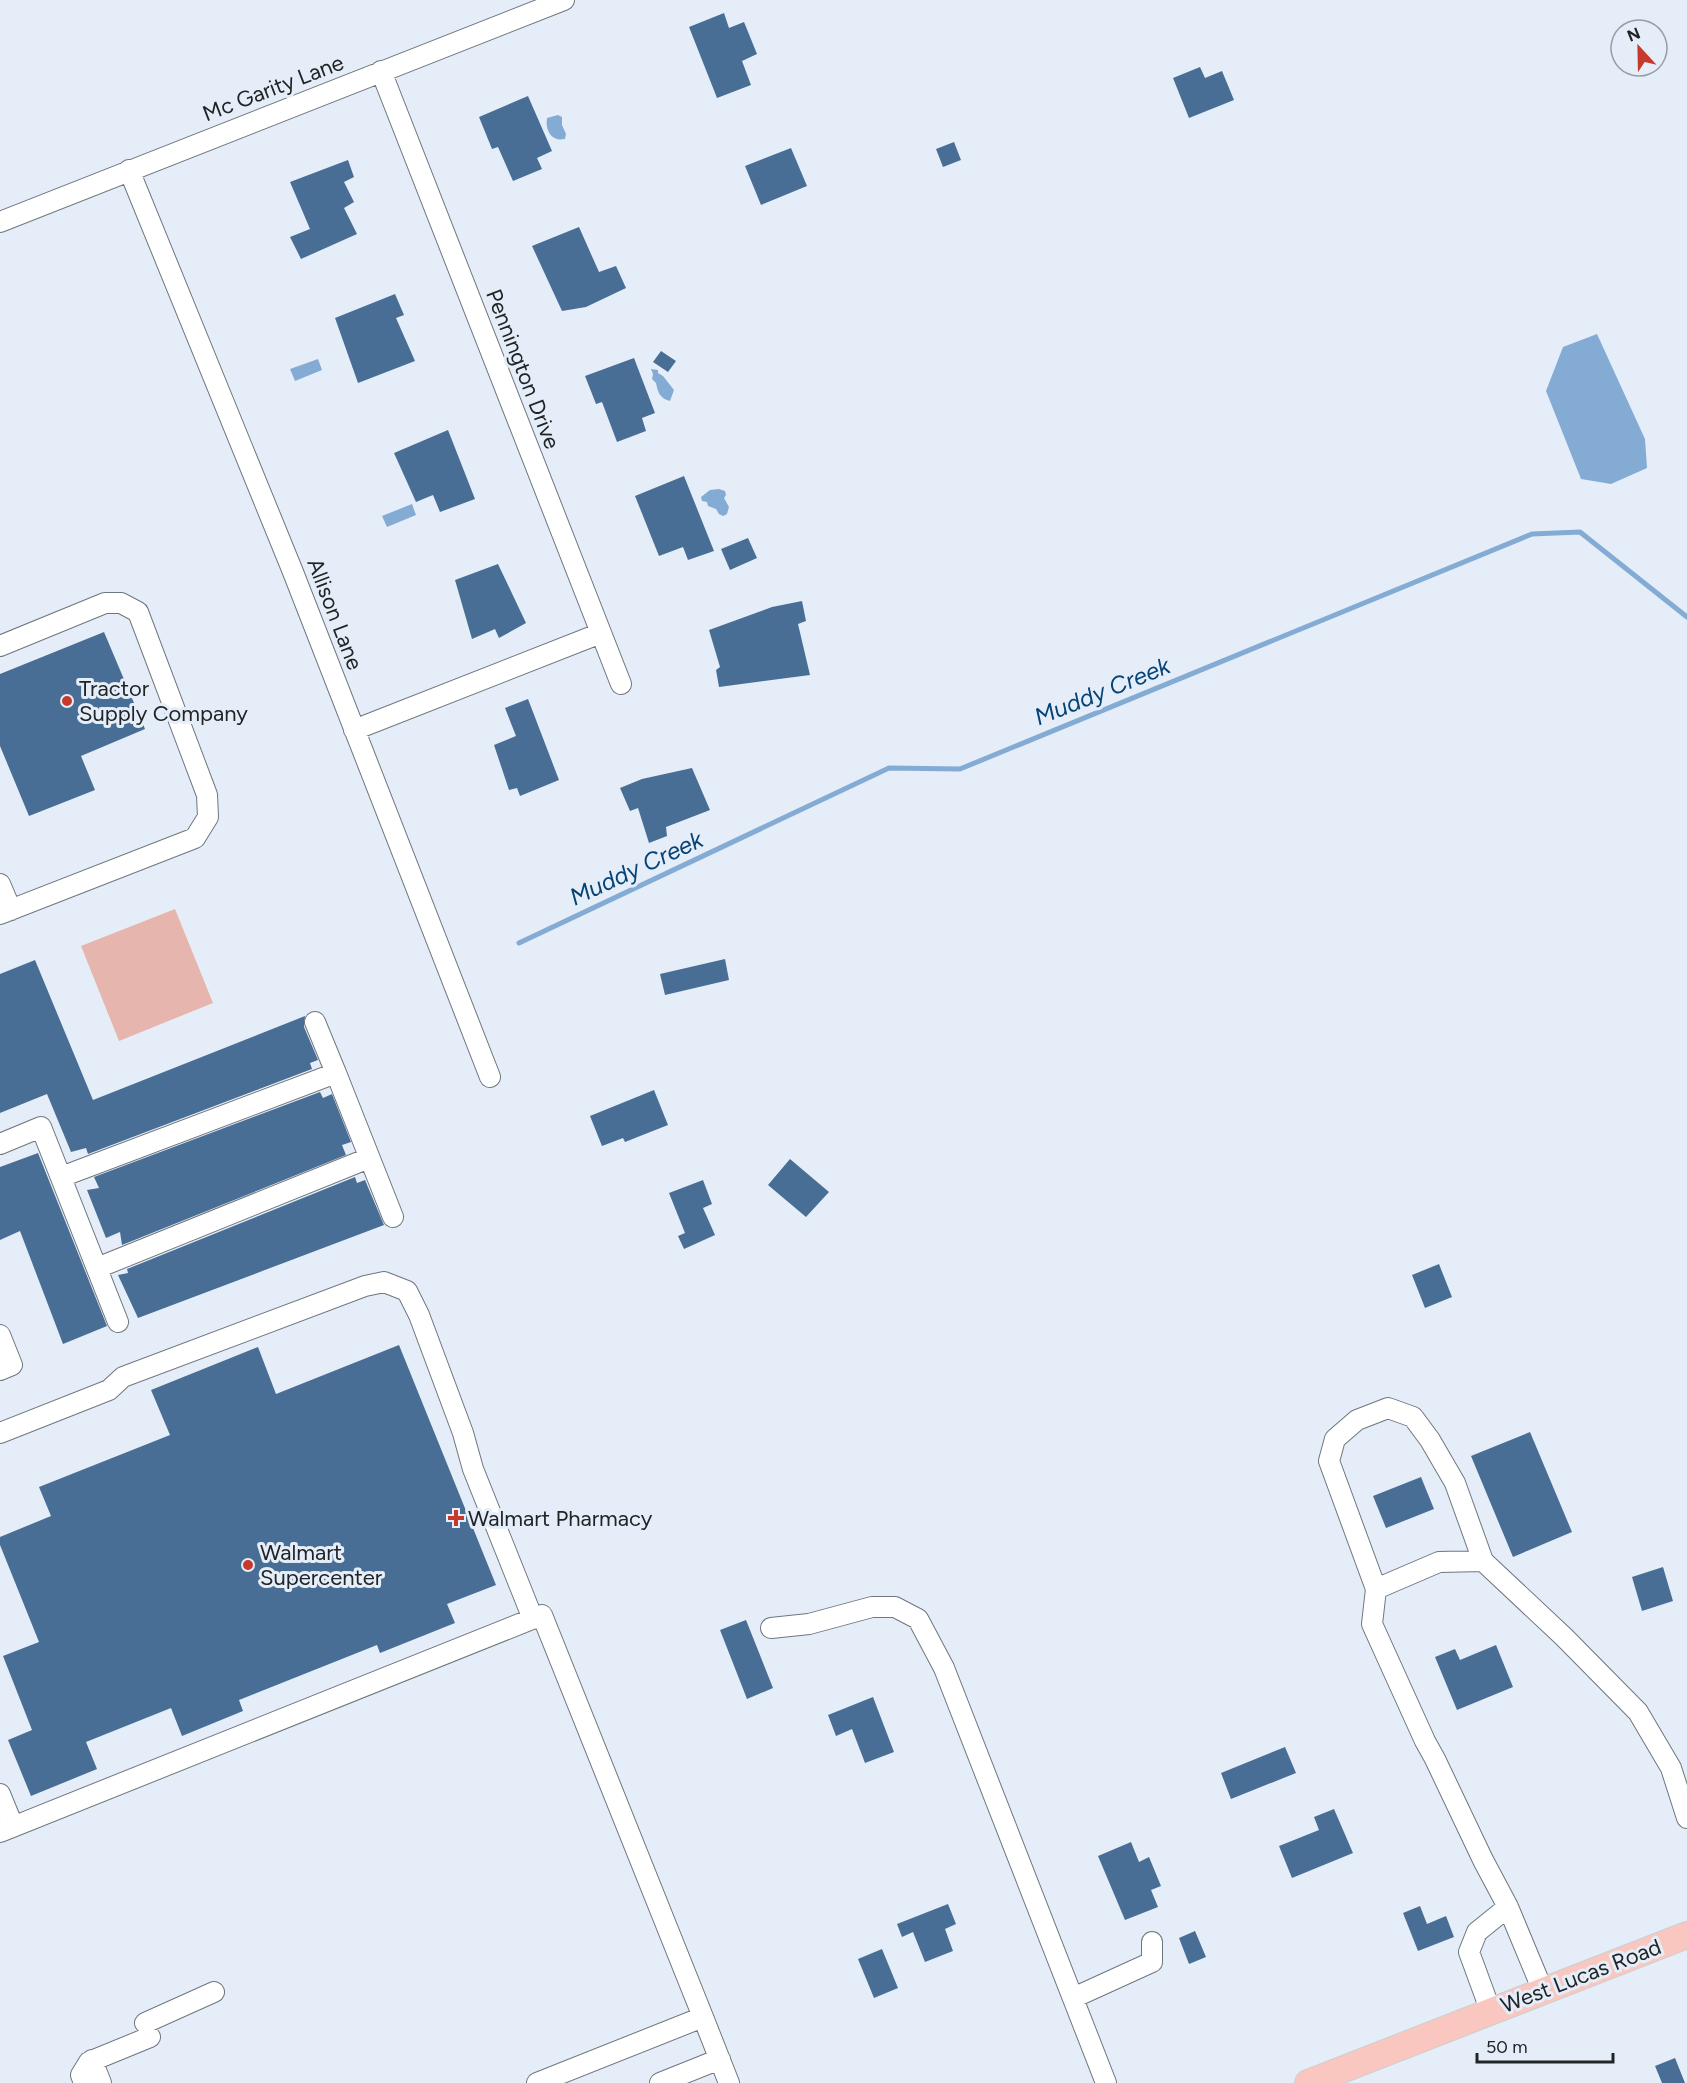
<svg xmlns="http://www.w3.org/2000/svg" width="1687" height="2083" font-family="Figtree,sans-serif">
<style>
.green{fill:#e6b5ad}
.water{fill:#84abd4}
.lines{fill:none;stroke-linecap:round;stroke-linejoin:round}
.stream{stroke:#84abd4;stroke-width:5}
.building{fill:#496e95}
.minor-casing{stroke:#6e767e;stroke-width:22}
.major-casing{stroke:#cecfcf;stroke-width:28}
.minor{stroke:#fff;stroke-width:20}
.major{stroke:#f9c7bf;stroke-width:26}
.poi-dot{fill:#c6392b;stroke:#e5eef8;stroke-width:2}
.labels{text-anchor:middle;dominant-baseline:central;stroke-width:6;stroke-linejoin:round;paint-order:stroke}
.street-label{font-size:22px;fill:#202427;stroke:#e5eef8}
.poi-label{font-size:22px;fill:#202427;stroke:#e5eef8;text-anchor:start}
.water-label{font-size:24px;font-style:italic;fill:#054376;stroke:#e5eef8}
</style>
<rect width="100%" height="100%" fill="#e5eef8"/>
<!-- green -->
<path class="green" d="M175,909L213,1003L119,1041L81,946Z"/>
<!-- water -->
<path class="water" d="M558,115L562,117V125L566,134L565,139C551,142 545,130 547,118Z
M1597,334L1645,439L1647,468L1611,484L1581,479L1546,391L1563,347Z
M318,359L322,370L295,381L290,369Z
M651,369L658,370V373L663,376L674,390L670,401C659,398 658,392 656,383L652,379L653,374Z
M719,489L725,491L726,495L724,498L729,507L727,514L723,516L719,514L716,509L708,506L707,502L702,501L701,497L710,490Z
M412,504L416,515L387,527L382,516Z"/>
<g class="lines">
<!-- stream -->
<path class="stream" d="M519,943L889,768L960,769L1532,534L1580,532L1687,617"/>
</g>
<!-- building -->
<path class="building" d="M724,13L729,28L744,22L757,54L742,61L751,85L717,98L689,27Z
M1200,67L1205,78L1222,71L1234,100L1189,118L1173,78Z
M528,96L552,151L537,158L542,169L513,181L498,147L492,149L479,117Z
M954,142L961,160L943,167L936,149Z
M791,148L807,186L761,205L745,166Z
M348,160L354,177L344,182L354,202L344,208L357,234L301,259L290,237L310,229L290,182Z
M579,227L599,272L616,266L626,288L586,307L562,311L532,246Z
M395,294L404,315L396,318L415,361L358,383L335,318Z
M661,351L676,361L668,372L653,362Z
M634,358L655,413L642,418L646,431L617,442L602,402L596,404L585,376Z
M448,430L475,499L440,512L433,495L416,502L394,453Z
M684,476L714,551L688,560L683,547L659,556L635,496Z
M748,538L757,558L730,570L721,549Z
M498,564L526,623L499,638L495,629L472,639L455,580Z
M802,601L806,621L798,624L810,675L719,687L716,670L720,667L709,630L772,607Z
M104,632L145,729L81,756L95,790L29,816L0,746V674Z
M528,699L559,780L520,796L517,788L509,790L494,745L516,736L505,708Z
M692,768L710,810L666,827L667,836L649,843L638,808L630,811L620,788L642,779Z
M725,959L729,980L665,995L660,974Z
M35,960L93,1100L305,1016L304,1027L318,1060L310,1063L312,1069L88,1154L86,1148L71,1152L47,1094L0,1113V974Z
M654,1090L668,1125L625,1142L623,1138L602,1146L590,1116Z
M320,1092L323,1098L332,1094L351,1142L342,1145L346,1155L122,1245L120,1232L106,1238L87,1190L99,1188L94,1177Z
M38,1153L107,1326L63,1344L20,1231L0,1240V1167Z
M790,1159L829,1192L806,1217L768,1185Z
M355,1177L357,1183L365,1180L384,1225L138,1318L118,1275L128,1273L127,1269Z
M703,1180L712,1204L703,1208L715,1235L684,1249L678,1236L685,1233L669,1193Z
M1439,1264L1452,1297L1425,1308L1412,1275Z
M399,1345L496,1585L447,1604L455,1623L380,1653L377,1645L239,1700L243,1711L182,1736L171,1708L86,1742L97,1769L31,1796L8,1740L32,1730L3,1656L39,1642L0,1545V1537L51,1516L39,1487L170,1435L151,1390L258,1347L276,1394Z
M1530,1432L1572,1532L1513,1557L1471,1456Z
M1421,1477L1434,1509L1386,1528L1373,1496Z
M1663,1567L1673,1601L1642,1611L1632,1577Z
M746,1620L773,1688L747,1699L720,1630Z
M1496,1645L1513,1687L1457,1710L1435,1657L1455,1649L1460,1660Z
M873,1697L894,1752L865,1763L852,1729L836,1736L828,1715Z
M1285,1747L1296,1773L1231,1799L1221,1773Z
M1334,1809L1353,1853L1292,1878L1279,1846L1319,1830L1314,1817Z
M1131,1842L1139,1862L1149,1857L1161,1886L1151,1890L1158,1907L1125,1920L1098,1856Z
M948,1904L956,1924L945,1929L953,1951L925,1962L913,1932L902,1937L897,1924Z
M1420,1906L1427,1924L1446,1916L1454,1937L1418,1951L1403,1913Z
M1195,1931L1206,1957L1189,1964L1179,1938Z
M882,1949L898,1988L874,1998L858,1959Z
M1675,2058L1685,2083H1662L1655,2066Z"/>
<g class="lines">
<!-- minor casing -->
<g class="minor-casing">
<path id="minor" d="M381,71L621,684
M129,170L293,572L490,1077
M0,222L564,0
M0,646L105,603H121L138,612L207,795L208,817L195,838L0,914
M354,730L601,633
M0,884L11,910
M336,1073L393,1217
M0,1144L41,1127L118,1322
M61,1177L336,1073L315,1022
M97,1268L369,1158
M0,1335L12,1365L0,1370
M0,1433L109,1390L123,1377L365,1286L384,1282L407,1291L419,1315L463,1433L473,1469L533,1619
M1376,1589L1329,1461L1335,1439L1357,1420L1388,1408L1413,1417L1430,1440L1455,1483L1483,1561
M771,1628L809,1624L872,1607H895L918,1619L944,1668L1106,2083
M0,1794L13,1826
M0,1832L542,1615L703,2017L537,2083
M1543,1991L1508,1907L1483,1860L1435,1759L1425,1741L1372,1624L1376,1589L1439,1562L1483,1561L1564,1637L1638,1712L1671,1768L1687,1818
M1073,1998L1152,1962V1942
M1491,2012L1469,1952L1477,1932L1508,1907
M703,2017L729,2083
M145,2023L214,1992
M92,2060L101,2083
M84,2083L81,2075L89,2062L150,2037
M660,2083L720,2059"/>
</g>
<!-- major casing -->
<g class="major-casing">
<path id="major" d="M1308,2083L1687,1935"/>
</g>
<!-- minor -->
<use href="#minor" class="minor"/>
<!-- major -->
<use href="#major" class="major"/>
</g>
<!-- markers -->
<g class="poi-dot">
<circle cx="67" cy="701" r="6"/>
<path d="M453 1509h6v6h6v6h-6v6h-6v-6h-6v-6h6z"/>
<circle cx="248" cy="1565" r="6"/>
</g>
<g class="labels">
<!-- street labels -->
<g class="street-label">
<text transform="translate(273 88) rotate(-21)">Mc Garity Lane</text>
<text transform="translate(523 369) rotate(69)">Pennington Drive</text>
<text transform="translate(335 614) rotate(69)">Allison Lane</text>
<text transform="translate(1581 1976) rotate(-21)">West Lucas Road</text>
</g>
<!-- poi labels -->
<g class="poi-label">
<text x="79" y="688">Tractor<tspan x="79" dy="25">Supply Company</tspan></text>
<text x="468" y="1518">Walmart Pharmacy</text>
<text x="260" y="1552">Walmart<tspan x="260" dy="25">Supercenter</tspan></text>
</g>
<!-- water labels -->
<g class="water-label">
<text transform="translate(1102 691) rotate(-22)">Muddy Creek</text>
<text transform="translate(636 868) rotate(-25)">Muddy Creek</text>
</g>
</g>
<!-- north arrow -->
<g transform="translate(1639 48) rotate(338)"><circle r="28" fill="#e5eef8" stroke="#969da4" stroke-width="1.5"/>
<path d="M0-4.5L10 22L0 15L-10 22Z" fill="#c6392b"/>
<text y="-9" font-size="16" font-weight="bold" text-anchor="middle" fill="#202427">N</text>
</g>
<!-- scale -->
<path d="M1477 2053v9h136v-9" fill="none" stroke="#202427" stroke-width="3"/>
<text x="1486" y="2053" font-size="18" fill="#202427" stroke="#e5eef8" stroke-width="4.5" paint-order="stroke">50 m</text>
</svg>
